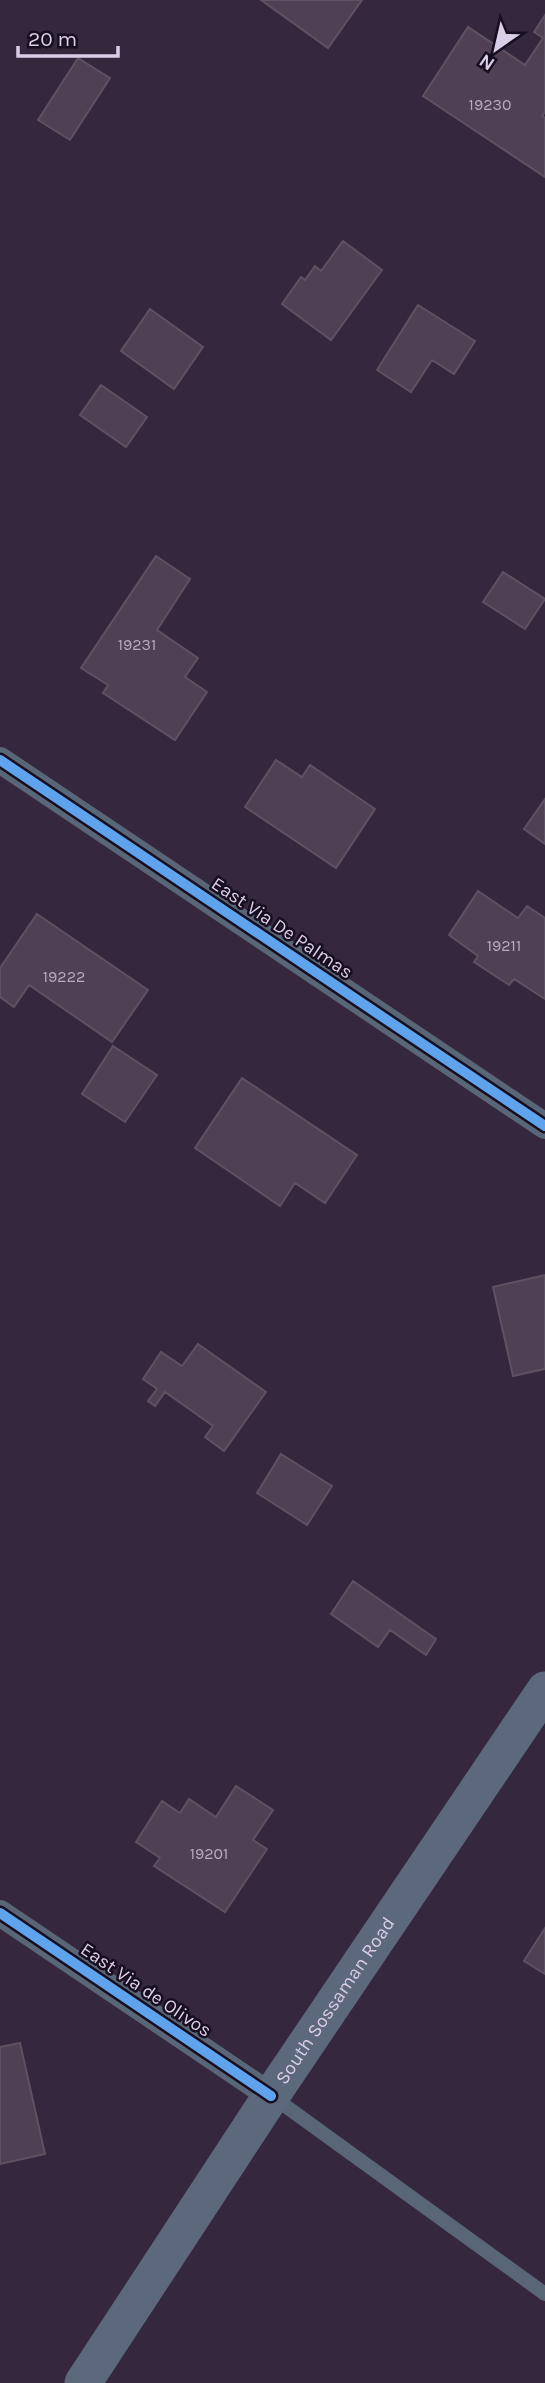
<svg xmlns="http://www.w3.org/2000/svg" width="545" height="2383" font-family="Karla,sans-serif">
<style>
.building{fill:#4f4153;stroke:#5e5163;stroke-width:2}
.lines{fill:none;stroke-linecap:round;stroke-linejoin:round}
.lane{stroke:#596677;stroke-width:14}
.street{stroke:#596677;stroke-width:26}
.secondary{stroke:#5c687c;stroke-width:37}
.cycleway-casing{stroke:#170e20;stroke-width:15}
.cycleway{stroke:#60a3ed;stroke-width:10}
.labels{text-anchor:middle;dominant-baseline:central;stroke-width:5;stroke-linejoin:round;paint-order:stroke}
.number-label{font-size:16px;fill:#b7aac2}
.street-label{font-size:19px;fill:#dacde7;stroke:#170e20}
</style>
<rect width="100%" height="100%" fill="#34273e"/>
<!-- building -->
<path class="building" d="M261,0H362L328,48Z
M545,15V112L542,116L545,118V177L423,96L468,27L525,65L543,38L534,32Z
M78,58L110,78L70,140L38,120Z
M343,241L382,270L331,340L282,304L301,277L305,280L315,266L321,271Z
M418,305L475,341L454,374L432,360L411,392L377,370Z
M150,309L203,347L174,389L121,351Z
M101,385L147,417L126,447L80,415Z
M156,556L190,579L157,630L198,658L185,677L207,692L175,740L103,693L108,685L81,668Z
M503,572L545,599L525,629L483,602Z
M276,760L302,777L310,765L375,809L336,868L245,807Z
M545,799V844L524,829Z
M478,891L518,918L527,906L545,918V999L514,979L509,985L474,962L478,956L449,935Z
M37,914L148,990L112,1042L29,985L14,1007L0,997V968Z
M113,1046L157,1075L125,1122L82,1094Z
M242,1078L357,1155L325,1203L295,1183L280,1206L195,1148Z
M545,1275V1369L513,1376L493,1287Z
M198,1344L266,1392L224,1451L205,1437L213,1426L165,1392L155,1406L148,1401L157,1389L143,1379L161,1352L182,1366Z
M281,1454L332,1486L307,1525L257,1493Z
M353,1581L436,1639L426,1655L390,1630L378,1647L331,1614Z
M236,1786L273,1810L253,1840L267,1849L225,1912L154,1866L160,1858L136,1842L162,1801L180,1813L189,1799L216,1817Z
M545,1928V1974L524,1961Z
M20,2043L45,2154L0,2164V2047Z"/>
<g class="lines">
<!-- lane -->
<path class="lane" d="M273,2097L545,2294"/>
<!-- street -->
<path class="street" d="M0,760L545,1126
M0,1913L271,2096"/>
<!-- secondary -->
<path class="secondary" id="s1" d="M83,2383L271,2096L545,1690"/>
<!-- cycleway casing -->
<g class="cycleway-casing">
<path id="cycleway" d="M0,760L545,1126
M0,1913L271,2096"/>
</g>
<!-- cycleway -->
<use href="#cycleway" class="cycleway"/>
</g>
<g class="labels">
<!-- number labels -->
<g class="number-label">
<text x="490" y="104">19230</text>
<text x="137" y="644">19231</text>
<text x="504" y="945">19211</text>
<text x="64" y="976">19222</text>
<text x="209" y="1853">19201</text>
</g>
<!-- street labels -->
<g class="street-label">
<text transform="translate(282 928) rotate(34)">East Via De Palmas</text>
<text transform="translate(146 1990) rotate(34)">East Via de Olivos</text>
<text stroke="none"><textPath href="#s1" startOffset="458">South Sossaman Road</textPath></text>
</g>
</g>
<!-- north arrow -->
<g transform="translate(496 49) rotate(214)" stroke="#170e20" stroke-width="5" paint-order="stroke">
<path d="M0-5L12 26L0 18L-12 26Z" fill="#dacde7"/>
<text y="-10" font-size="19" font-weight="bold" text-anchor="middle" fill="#dacde7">N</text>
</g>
<!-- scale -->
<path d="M18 46v10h100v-10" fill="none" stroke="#dacde7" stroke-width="3.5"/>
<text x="28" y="46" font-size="21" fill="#dacde7" stroke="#170e20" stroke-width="5" paint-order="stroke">20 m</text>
</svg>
